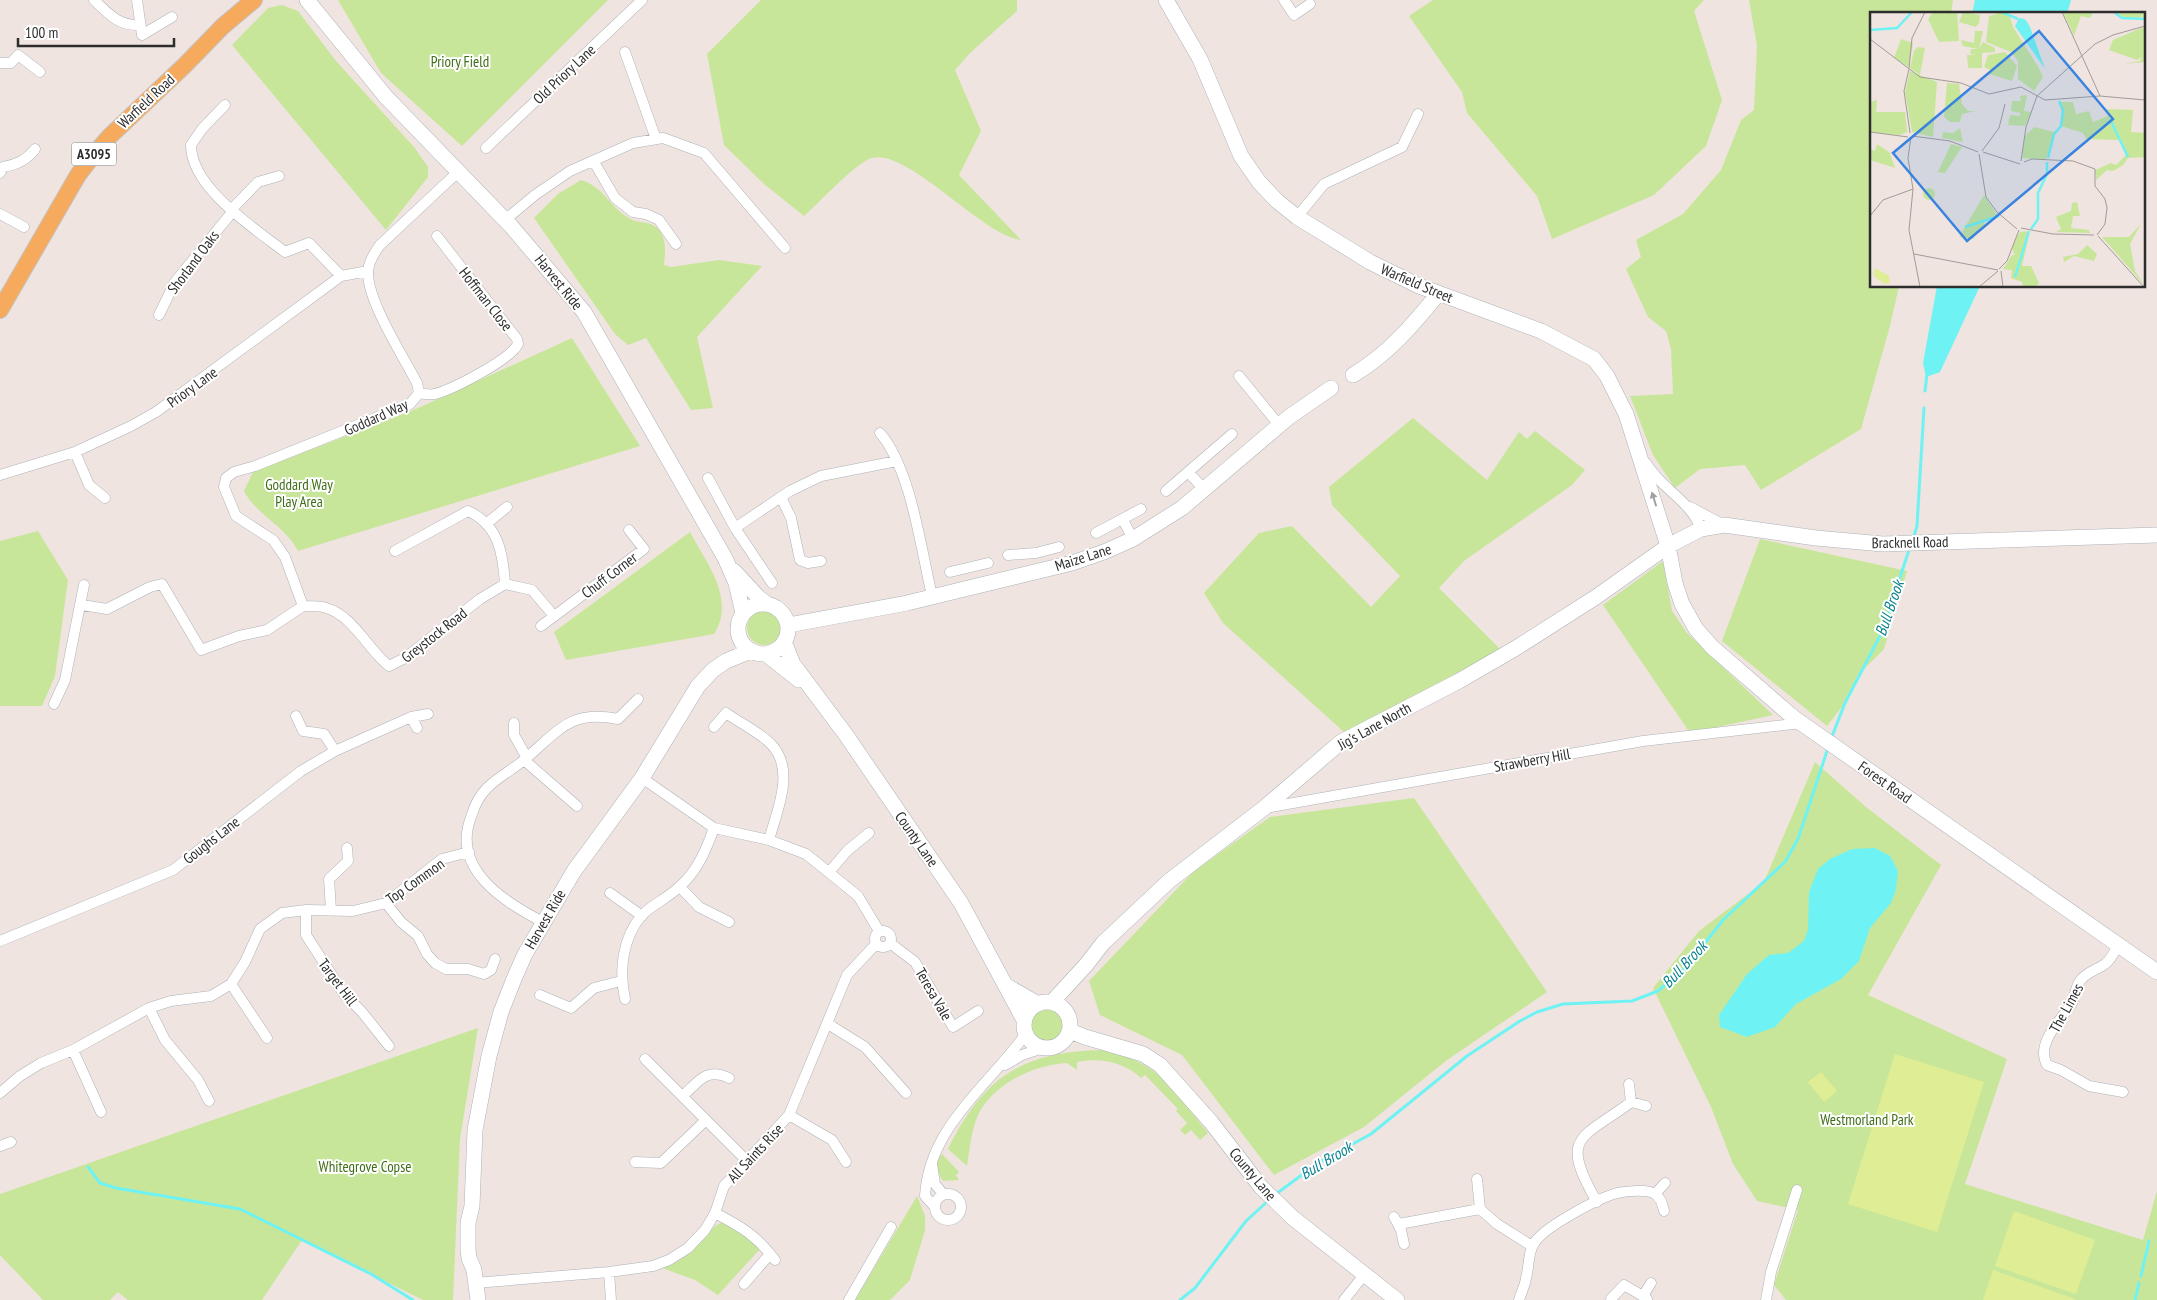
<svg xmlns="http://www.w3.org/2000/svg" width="2157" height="1300" font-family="'PT Sans Narrow',sans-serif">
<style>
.green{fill:#c8e69a}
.pitch{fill:#dfee95}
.water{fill:#6ff2f3}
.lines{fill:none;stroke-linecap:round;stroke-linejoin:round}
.stream{stroke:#6ff2f3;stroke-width:3}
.street-casing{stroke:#acb2b9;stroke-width:11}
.secondary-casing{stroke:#acb2b9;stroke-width:16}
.primary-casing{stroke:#c4c4c4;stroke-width:18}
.street{stroke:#fff;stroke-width:10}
.secondary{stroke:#fff;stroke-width:15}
.primary{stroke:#f6aa5d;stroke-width:16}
.oneway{fill:#a0a0a0}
.labels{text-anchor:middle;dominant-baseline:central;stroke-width:4;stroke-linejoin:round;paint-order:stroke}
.shield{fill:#fff;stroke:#6c6c6c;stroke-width:1}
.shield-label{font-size:14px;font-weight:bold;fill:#2d2d2d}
.park-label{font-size:15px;fill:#406e18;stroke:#fff}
.street-label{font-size:15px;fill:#2d2d2d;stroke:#fff}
.water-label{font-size:16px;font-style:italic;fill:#0a838f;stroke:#fff}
.inset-river{fill:none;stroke:#6ff2f3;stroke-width:2.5}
.inset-road{fill:none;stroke:#a19b98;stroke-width:1}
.view{fill:#3983e0;fill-opacity:0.15;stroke:#3983e0;stroke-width:2.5}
.inset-edge{fill:none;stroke:#2d2d2d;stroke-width:2.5}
</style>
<rect width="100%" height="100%" fill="#efe4df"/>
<!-- green -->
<path class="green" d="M338,0H608L462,146L381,73Z
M761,0H1017V11L970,53L955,70L981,131L959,175L1021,240C980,235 901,140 867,160C848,171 821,201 804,216L764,184L724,145L707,54Z
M1433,0H1704L1694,11L1722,100L1706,146L1654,195L1552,239L1537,196L1467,113L1462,92L1409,16Z
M1749,0H1953L1951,14H1871V286H1899L1890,326L1861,429L1761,490L1745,465L1700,469L1675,488L1653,455L1630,396L1673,394L1671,349L1666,331L1648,317L1626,269L1641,257L1636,240L1683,214L1721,170L1741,120L1754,110L1757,46Z
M282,5L298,11L336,61L414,147L428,167V177L386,230L232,45L268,8Z
M581,180C606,188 608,206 629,218C639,225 651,219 660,231C667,242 665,253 664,265L671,267L719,260L762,266L697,337L713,408L691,410L646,338L628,345L615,334L534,218L558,194Z
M572,338L640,446L298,551C285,525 257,516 244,491L253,472L416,409Z
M1413,418L1487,480L1519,432L1527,439L1535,431L1585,470L1572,485L1464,561L1439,588L1501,650L1344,732L1223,623L1204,593L1259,533L1292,526L1371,607L1400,576L1332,505L1329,487Z
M38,531L68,580L55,676L42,706H0V541Z
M690,532C707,564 736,599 714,634L566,660L554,632Z
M1760,539L1907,571L1884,649L1858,675L1845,703L1827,726L1722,641Z
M1663,561L1672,611L1687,633L1773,715L1690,733L1603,605Z
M747 628a17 17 0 1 1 34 0a17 17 0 1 1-34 0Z
M1815,762L1866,807L1941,865L1868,995L2007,1059L1965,1184L2143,1240L2157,1191V1300H1786L1774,1285L1798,1210L1757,1201L1733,1164L1711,1107L1653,988L1699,931L1764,882Z
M1414,798L1547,992L1447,1060L1364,1127L1274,1175L1182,1055L1100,1015L1089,981L1194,871L1270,817Z
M1026 1024a19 19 0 1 1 38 0a19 19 0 1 1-38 0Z
M478,1028L460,1139L453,1300H423L302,1240L262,1300H128L118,1292L110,1300H43L0,1255V1194Z
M1102,1050C1160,1061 1174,1091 1208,1133L1200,1140L1191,1130L1185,1135L1180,1130L1187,1123L1176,1111L1178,1109L1145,1075L1141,1078C1125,1062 1099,1057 1077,1062V1070L1067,1063C1034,1065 995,1083 979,1113C971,1129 970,1149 967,1166L948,1149C984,1077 1021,1052 1102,1050Z
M942,1154L959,1172L956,1175L959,1180L943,1181C937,1172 933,1164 942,1154Z
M917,1196L925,1216V1230L910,1280L890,1300H855Z
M723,1222L745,1233L760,1249L718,1295L695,1280L662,1268L692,1251L715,1226Z"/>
<!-- pitch -->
<path class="pitch" d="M1895,1054L1984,1082L1937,1232L1848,1204Z
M1821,1072L1837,1091L1824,1102L1808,1082Z
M2014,1211L2095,1240L2076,1294L1995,1266Z
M1993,1270L2075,1299L2074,1300H1983Z"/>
<!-- water -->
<path class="water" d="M1975,0H2071L2067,14H1972Z
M1937,286H1980L1940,372L1926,377L1923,363Z
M1875,848L1890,856L1898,871L1896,890L1891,903L1870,928L1859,961L1841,979L1796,1004L1775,1027L1747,1037L1720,1027L1719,1015L1747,974L1769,955L1788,953L1804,941L1808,930L1809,892L1818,869L1830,859L1852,849Z"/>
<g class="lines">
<!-- stream -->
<path class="stream" d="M1925,391L1927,374
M1913,539L1917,526L1924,408
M1831,739L1845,703L1882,632L1910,547
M88,1167L100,1183L116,1188L240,1209L371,1274L413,1300
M1276,1194L1318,1163L1371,1134L1467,1056L1520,1021L1537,1012L1563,1004L1632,1001L1658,991L1686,967L1723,920L1785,862L1798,839L1828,748
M2141,1276L2149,1241
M1180,1300L1195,1288L1246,1221L1269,1200
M2135,1300L2139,1283"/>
<!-- street casing -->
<g class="street-casing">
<path id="street" d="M94,0C109,14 118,26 140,25
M137,0L142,35L172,17
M1284,0L1294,15L1310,4
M625,52L656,139
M0,63H11L18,55L40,72
M225,105L202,129L191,145C191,188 254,228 285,252L309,243L341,276
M486,148L642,0
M594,162L615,198L633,212L646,214L659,220L676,244
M0,173L3,167C16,165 27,160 35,149
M231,210L258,182L279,176
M0,214L24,227
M1297,217L1324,184L1402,147L1418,114
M505,220L535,195L570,171L633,143L663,138L704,153L785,248
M159,315L175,282L233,211
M1239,376L1279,425
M419,393L417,383C403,356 368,302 368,273C368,262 374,253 380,245L459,171
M419,393C424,394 430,395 435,394C453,389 510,360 518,344L517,339L437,236
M880,433C911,469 921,549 932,596
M75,452L89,485L105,498
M1646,463C1661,489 1691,501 1701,529
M1188,472L1204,489
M0,475L75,452L131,426L156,412L341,276L368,271
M708,478L735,528L772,583
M1166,491L1232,434
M781,497L791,518L800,560L808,563L821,561
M1690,507L1724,525
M1123,520L1133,539
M486,524L507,507
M735,528L790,491L821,476L897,461
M1096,533L1141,509
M395,551L468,511C499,525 503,554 505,584
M1008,555L1036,553L1059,547
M950,572L988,563
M82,605L107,609L150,587L162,584L201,650L239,636L267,630L303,606
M303,606L285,557L273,540L236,516L224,487L226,478L234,472L255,466L410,404L419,393
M303,606C310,607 319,605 326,608C354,616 367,649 389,666L405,658L480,599L505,584L532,590L554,616
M541,626L644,549L629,530
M54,704L65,680L84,585
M296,716L303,731L324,734L335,751
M411,717L417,728
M514,723V735L527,758
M714,727L726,713C740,723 759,732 771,744C796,770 777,810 769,840
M524,760L577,806
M642,778L714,828L769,840L806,854L858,896L879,931
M1265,808L1643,741L1802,723
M830,871L848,850L869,833
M680,887L699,907L729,922
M610,893L642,916
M386,903L401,922L418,936L427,954L435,963L446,969H468L484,974L491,970L495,959
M306,910V935L344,994L362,1012L389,1046
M331,910L329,879L348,861L347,848
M543,922C504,902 451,869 471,817C474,807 479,796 487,788C498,777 512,770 524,760C558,732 569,709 618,719L638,699
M875 939a8 8 0 1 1 16 0a8 8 0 1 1-16 0Z
M0,941L173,870L301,771L335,751L411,717L428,714
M890,943L915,962L953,1027L978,1011
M2118,945C2115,951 2111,960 2105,964C2097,970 2086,972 2080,981C2075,988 2075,997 2072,1003C2062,1020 2035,1042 2047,1065L2061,1070L2089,1086L2123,1092
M231,984L267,1038
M540,995L571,1008L594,988L621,981
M625,999C619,971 622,938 642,915C653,904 668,898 679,887C697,872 706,850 714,828
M149,1008L165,1040L198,1080L209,1101
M828,1024L865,1047L906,1093
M73,1050L101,1112
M645,1059L746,1160
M1005,1065L1022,1055L1043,1048
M1629,1084L1631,1102L1646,1106
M0,1093L20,1076L41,1063L73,1050L149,1008L171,1001L211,996L231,984L245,962L260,929L282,913L306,910L353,911L386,903L442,859L469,852
M683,1096C698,1082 706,1067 729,1078
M789,1115L832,1140L846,1162
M0,1146L11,1142
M635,1162L661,1163L706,1120
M932,1164L935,1184L943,1194
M1477,1179L1480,1209
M935 1207a13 13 0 1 1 26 0a13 13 0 1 1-26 0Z
M1655,1194L1665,1183
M1597,1202C1558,1135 1582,1139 1631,1102
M934,1206L925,1196C929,1127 988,1086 1025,1035
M715,1213C742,1227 757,1236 775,1260
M1394,1217L1401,1230L1404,1244
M1399,1224L1480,1209L1497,1224L1532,1246
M609,1272L611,1300
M475,1283L609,1272L653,1266L669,1260L688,1248L705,1230L715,1213L724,1186L789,1115L847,975L876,944
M744,1284L770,1254
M1611,1299L1624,1285L1643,1296
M1647,1299L1643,1296L1651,1283
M849,1300L891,1227
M1344,1300L1364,1275
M1519,1300C1521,1293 1525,1286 1526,1278C1529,1268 1528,1254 1533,1245C1541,1228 1599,1198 1617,1193C1627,1191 1647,1189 1655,1194C1661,1198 1663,1205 1664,1211
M1766,1300L1771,1272L1797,1190"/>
</g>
<!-- secondary casing -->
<g class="secondary-casing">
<path id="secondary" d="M307,0L386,97L511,226L584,312L725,558L736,583L743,613
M1166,0L1200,59L1241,156L1259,182L1277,201L1297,217L1370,262L1419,286L1541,331L1594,359L1607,376L1626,414L1668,546L1675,583L1682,604L1696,629L1712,647L1794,718L2157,972
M1353,375C1387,355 1413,325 1438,294
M734,571L758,597L767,604
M738 629a25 25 0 1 1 50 0a25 25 0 1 1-50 0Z
M788,625L907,603L1072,563L1104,552L1133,539L1182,508L1289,417L1331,388
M784,642L793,664L846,735L961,903L1024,1020
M766,654L799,680
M1005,985L1038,1004
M1024 1025a23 23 0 1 1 46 0a23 23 0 1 1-46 0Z
M1052,1002L1086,965L1103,943L1169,881L1264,808L1341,742L1459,681L1516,648L1596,597L1668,546L1701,529L1724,525L1816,538L1883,544L2157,535
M1070,1031L1085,1037L1143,1054L1160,1065L1211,1122L1261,1187L1293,1218L1397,1300
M478,1300L474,1270L469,1258L468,1249V1223L472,1206L475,1130L489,1056L501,1012L514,979L525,954L574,871L642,778L698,686L713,670L726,661L751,651"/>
</g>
<!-- primary casing -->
<g class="primary-casing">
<path id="primary" d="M0,310L78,175L95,153L110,136L185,65L223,26L254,0"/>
</g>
<!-- street -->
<use href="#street" class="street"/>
<!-- secondary -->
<use href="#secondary" class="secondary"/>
<!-- primary -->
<use href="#primary" class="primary"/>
</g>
<!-- one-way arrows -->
<defs><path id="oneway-solid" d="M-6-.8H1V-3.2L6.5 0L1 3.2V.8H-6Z" transform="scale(1.25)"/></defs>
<use class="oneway" href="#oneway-solid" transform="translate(1654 499) rotate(-107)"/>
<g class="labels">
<!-- shield labels -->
<rect class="shield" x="71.5" y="142.5" width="45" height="23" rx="4"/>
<g class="shield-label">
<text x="94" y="154">A3095</text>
</g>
<!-- park labels -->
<g class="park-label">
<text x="460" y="61">Priory Field</text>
<text x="299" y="484">Goddard Way<tspan x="299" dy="17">Play Area</tspan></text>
<text x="1867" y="1119">Westmorland Park</text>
<text x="365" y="1166">Whitegrove Copse</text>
</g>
<!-- street labels -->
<g class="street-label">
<text transform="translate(564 74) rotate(-43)">Old Priory Lane</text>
<text transform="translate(146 101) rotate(-43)">Warfield Road</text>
<text transform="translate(193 262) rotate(-53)">Shorland Oaks</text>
<text transform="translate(559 282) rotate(51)">Harvest Ride</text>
<text transform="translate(1417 283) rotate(23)">Warfield Street</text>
<text transform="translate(486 299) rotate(52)">Hoffman Close</text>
<text transform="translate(192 387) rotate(-36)">Priory Lane</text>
<text transform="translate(376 417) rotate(-24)">Goddard Way</text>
<text transform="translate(1910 542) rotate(-1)">Bracknell Road</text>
<text transform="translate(1083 557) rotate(-18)">Maize Lane</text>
<text transform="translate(609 575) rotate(-37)">Chuff Corner</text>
<text transform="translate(434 635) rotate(-38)">Greystock Road</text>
<text transform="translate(1374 726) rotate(-29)">Jig's Lane North</text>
<text transform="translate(1532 760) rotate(-10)">Strawberry Hill</text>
<text transform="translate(1885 782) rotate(35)">Forest Road</text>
<text transform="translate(917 839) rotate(55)">County Lane</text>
<text transform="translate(211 840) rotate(-38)">Goughs Lane</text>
<text transform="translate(415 881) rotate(-35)">Top Common</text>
<text transform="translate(545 919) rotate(-60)">Harvest Ride</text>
<text transform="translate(338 982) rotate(53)">Target Hill</text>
<text transform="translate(934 994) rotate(60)">Teresa Vale</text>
<text transform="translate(2066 1008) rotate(-61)">The Limes</text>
<text transform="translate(755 1153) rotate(-47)">All Saints Rise</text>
<text transform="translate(1253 1174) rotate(50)">County Lane</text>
</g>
<!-- water labels -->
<g class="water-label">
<text transform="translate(1889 608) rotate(-71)">Bull Brook</text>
<text transform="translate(1684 964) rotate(-47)">Bull Brook</text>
<text transform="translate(1326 1160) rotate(-31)">Bull Brook</text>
</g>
</g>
<!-- overview -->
<g transform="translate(1870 12)">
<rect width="275" height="275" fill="#efe4df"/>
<path d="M63,0H87L89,29L69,30L58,7ZM93,0L110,3L109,11L106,15L89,10ZM126,0L139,2L143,15L169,56L173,65L164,79L148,67V49L141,40L116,30L119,4L127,2ZM193,0H223L220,6L211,4L204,24ZM246,0H275V7H272L273,2L270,6L253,5ZM271,16H275V50L254,52L270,49L272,45L267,48L239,38L243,28ZM105,19H113L109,37L113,30L125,36V40L112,41V56H98L97,43H108L100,42L101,37H108L93,34L91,28L104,31ZM31,27L43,31L39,55L24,46ZM48,35L55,36L50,63L40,56L44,39ZM135,40L147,54L142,69L119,62L120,58L114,55L118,43ZM40,59L67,70L63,125L42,120L35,80ZM77,71L89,72L92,92L98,99H106L92,102L90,110H80L74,105ZM157,83L154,99L161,100L155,114L138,113L140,103L150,104V101L141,99L142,89H151L150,84ZM7,88L6,100H35L37,120L30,123L0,120V90ZM189,90H203L206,102L219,99L223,110L238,104L235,97L263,98L261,120L275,121V145L258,146L253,153L243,159L237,158L226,168L225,158L241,151L246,153L256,143L249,128L216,127L213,121L191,114L192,101ZM164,115L184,120L176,148L152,146L155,124ZM90,116L93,130L72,126L73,120L83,121ZM7,132L20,141L25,156L0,148V137L5,139ZM81,132L92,135L75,161L68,160ZM53 182a6 6 0 1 1 12 0a6 6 0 1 1-12 0ZM114,183L128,204L114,208L115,215L105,222L104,227L89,225ZM207,190L210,204H203L201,216L219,218L220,221L186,220L191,217L186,205L201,199L202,191ZM271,212L260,232L265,259L275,274L232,225H259ZM160,219L152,254H161L169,271L166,275H153L152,270L141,266L142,258L133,257L142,243H145L142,237L147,224L150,220ZM217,233L227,242L224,249L204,244L194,250L193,245L208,242Z" fill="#c8e69a"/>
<path d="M5,256L19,264L20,271L14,272L3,263Z" fill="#dfee95"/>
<path d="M149,6L155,7L160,15L175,57L145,14Z" fill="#6ff2f3"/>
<path class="inset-river" d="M132,0L148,7M244,0L252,6L275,7M0,18L27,16L42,0M240,107L258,145M178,146L184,122L191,114L193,98L189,89M95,215L129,204M161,217L168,207V181L177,162V150M145,265L159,219"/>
<path class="inset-road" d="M192,0L230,84M0,27L50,65L91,71L119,82L151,75L175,88L230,84L275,88M39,56L42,26L55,0M39,57L34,79L40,121M167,84L225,32L243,23L275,14M0,120L38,125M42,124L80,129L108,140M41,125L38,146L43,177L39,218L50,275M112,139L129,116L135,92M113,140L150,152M109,142L116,185L127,200L147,217M151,149L156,115L167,84M154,150L162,147L203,149L225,157V174L235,187L237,196L235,212L227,223M0,204L13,188L43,177M151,216L183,222L224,223M228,224L274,275M44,242L128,258M129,257L137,249L149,218M131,259L133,275M109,275L128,259"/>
<path class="view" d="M169,19L243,107L97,229L23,141Z"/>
<rect width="275" height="275" class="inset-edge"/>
</g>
<!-- scale -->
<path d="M18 38v8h156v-8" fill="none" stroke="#2d2d2d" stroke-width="2.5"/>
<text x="25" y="38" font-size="15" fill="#2d2d2d" stroke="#ffffff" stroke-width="4" paint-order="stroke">100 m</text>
</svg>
